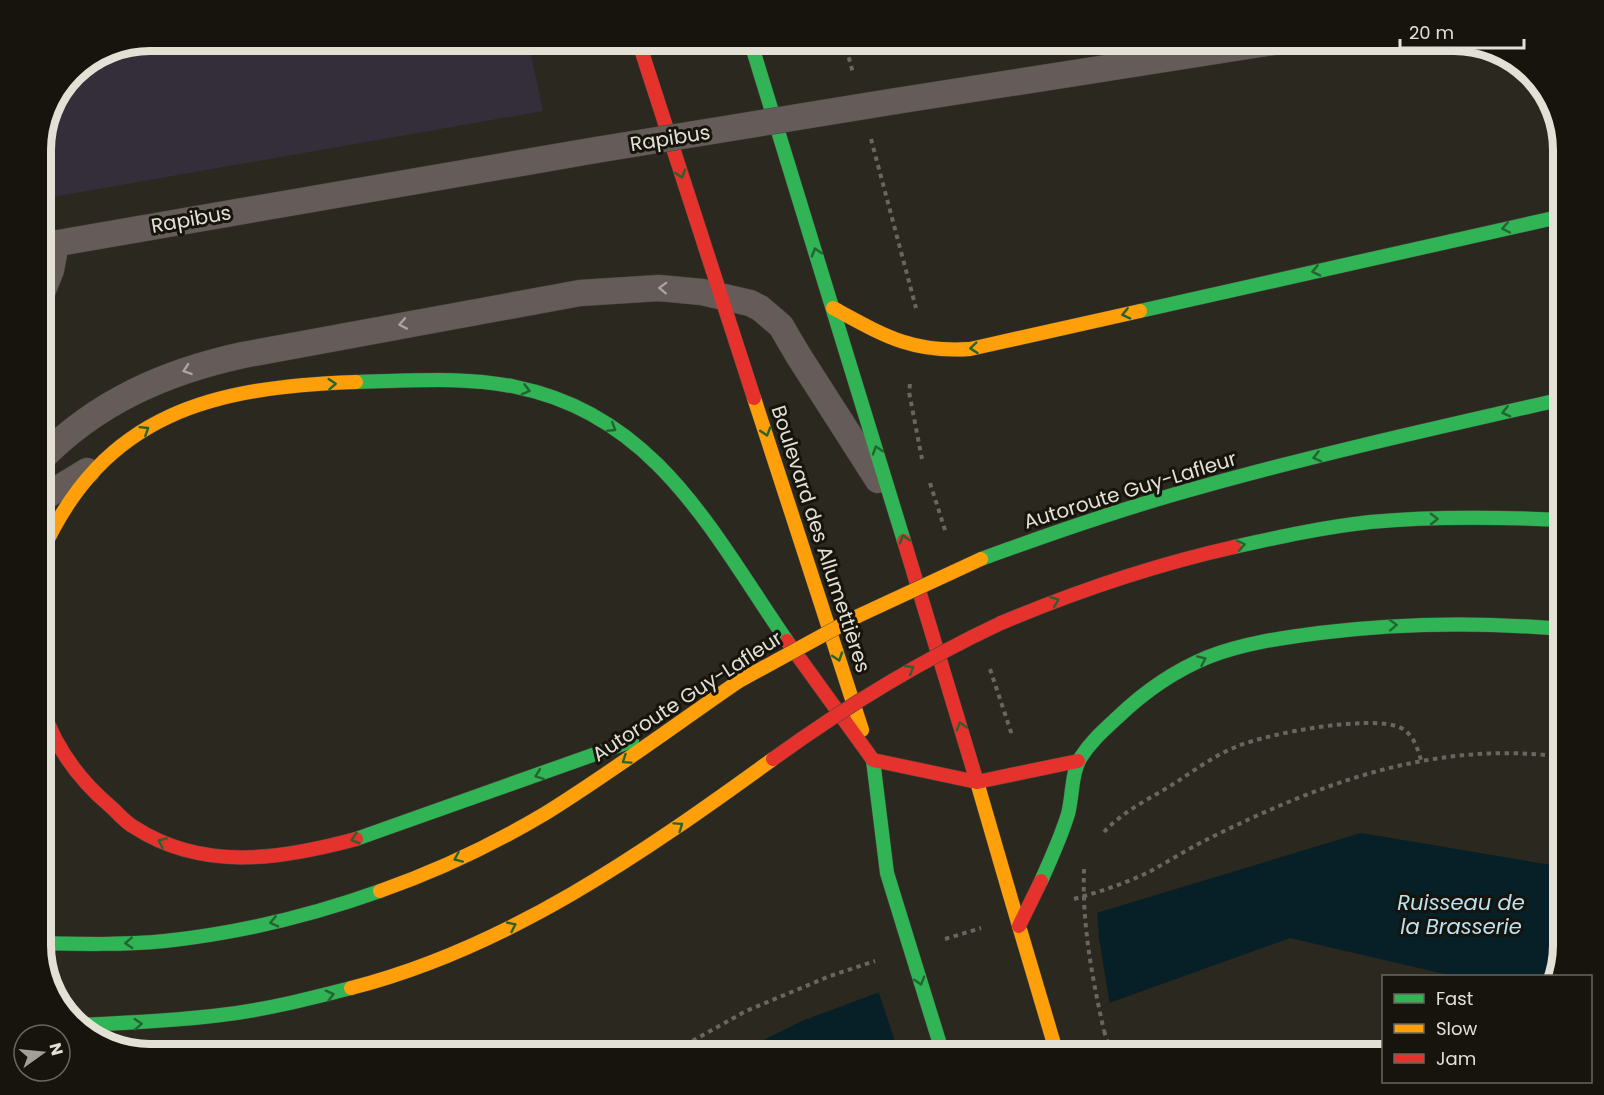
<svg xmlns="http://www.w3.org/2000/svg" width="1604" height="1095" font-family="Poppins,sans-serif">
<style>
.commercial{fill:#342e3b}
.water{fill:#071f26}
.pier{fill:#2a281f}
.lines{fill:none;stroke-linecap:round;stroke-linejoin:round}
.lane-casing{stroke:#47453d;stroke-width:27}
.fast-casing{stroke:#47453d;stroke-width:15}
.slow-casing{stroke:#47453d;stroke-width:15}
.jam-casing{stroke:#47453d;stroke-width:15}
.path{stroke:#6b6561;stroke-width:4;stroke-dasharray:4.5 4.5;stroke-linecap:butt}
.lane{stroke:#655b59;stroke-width:26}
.fast{stroke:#30b455;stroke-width:14}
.slow{stroke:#ff9f0a;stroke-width:14}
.jam{stroke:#e5322d;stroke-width:14}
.lane-bridge-casing{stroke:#47453d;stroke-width:27;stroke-linecap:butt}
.fast-bridge-casing{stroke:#47453d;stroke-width:15;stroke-linecap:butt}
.slow-bridge-casing{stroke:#47453d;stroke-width:15;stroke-linecap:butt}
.jam-bridge-casing{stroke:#47453d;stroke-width:15;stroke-linecap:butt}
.path-bridge{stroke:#6b6561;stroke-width:4;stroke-dasharray:4.5 4.5;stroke-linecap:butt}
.lane-bridge{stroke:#655b59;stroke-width:26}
.fast-bridge{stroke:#30b455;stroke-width:14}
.slow-bridge{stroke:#ff9f0a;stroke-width:14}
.jam-bridge{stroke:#e5322d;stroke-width:14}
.oneway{stroke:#236430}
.oneway2{stroke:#aaa59e}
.labels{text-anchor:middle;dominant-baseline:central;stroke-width:6;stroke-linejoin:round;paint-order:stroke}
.street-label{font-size:20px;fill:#e3e1d6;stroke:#16140c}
.water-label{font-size:21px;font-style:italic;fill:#bae3f4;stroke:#16140c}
.rim{fill:none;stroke:#e3e1d6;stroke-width:8}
</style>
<rect width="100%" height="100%" fill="#2a281f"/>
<!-- commercial -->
<path class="commercial" d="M150,41H528L543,111L41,199V143L73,72L109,49Z"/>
<!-- water -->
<path class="water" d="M1361,833L1563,867V945L1554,976H1453L1290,938L1084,1012L958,1054H735L802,1021L1070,921Z"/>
<!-- pier -->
<path class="pier" d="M1097,909L1099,938L1110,1005L967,1054H899L878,990Z"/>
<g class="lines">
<!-- lane casing -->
<g class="lane-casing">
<path id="lane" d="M896,101L1286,40
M41,246L596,150
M41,295L51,270L56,243
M41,459C97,402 165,372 243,355L580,293L659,288L702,292L750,303L760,308L781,326L798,355L878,480
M41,499L87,471"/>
</g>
<!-- fast casing -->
<g class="fast-casing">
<path id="fast" d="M750,40L904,541
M1140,311L1563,216
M356,382C410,381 463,376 516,387C656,415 713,534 787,641
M1234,547C1279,537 1324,527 1370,522C1434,516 1499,517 1563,520
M981,559C1052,533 1124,508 1197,488C1318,454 1440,427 1563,399
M873,760L887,873L903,925
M356,839L632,741
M1041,881C1051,859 1061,837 1068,814C1073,795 1071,773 1081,757C1091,741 1105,729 1118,717C1144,692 1174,671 1208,657C1244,643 1281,638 1319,633C1400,623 1481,622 1563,629
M41,943C82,944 124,945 165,941C239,933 310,916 380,891
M79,1025C126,1023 173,1021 221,1015C265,1010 308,999 351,988"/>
</g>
<!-- slow casing -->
<g class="slow-casing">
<path id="slow" d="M833,308C883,335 911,353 970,349L1140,311
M754,398L862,730
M41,554C104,412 214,387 356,382
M977,782L1009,892
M380,891C437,871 494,844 546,813C612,772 675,725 739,681
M1019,926L1057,1054
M351,988C508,948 643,853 773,759"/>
</g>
<!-- jam casing -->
<g class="jam-casing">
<path id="jam" d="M638,40L754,398
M904,541L977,782
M1001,623C1077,591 1154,565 1234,547
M787,641L873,760L977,782L1078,761
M41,705C54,745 78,779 110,806C118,813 125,822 134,827C203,872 282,859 356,839"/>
</g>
<!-- path -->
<path class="path" d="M844,40L853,73
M871,139L916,308
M910,384L909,392L922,459
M930,483L946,533
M990,669L1012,735
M1104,832C1123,811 1151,798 1175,783C1195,770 1215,755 1238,746C1270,733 1367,715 1399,727C1413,733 1417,747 1421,760
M1074,899C1099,892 1123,884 1147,873C1168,862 1189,848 1210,838C1323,782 1436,740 1563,757
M945,939L981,928
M1104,1031L1112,1054
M669,1054L746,1011L830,976L875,961"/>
<!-- lane -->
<use href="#lane" class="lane"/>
<!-- fast -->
<use href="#fast" class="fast"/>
<!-- slow -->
<use href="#slow" class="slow"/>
<!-- jam -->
<use href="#jam" class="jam"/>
<!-- lane-bridge casing -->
<g class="lane-bridge-casing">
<path id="lane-bridge" d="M596,150L896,101"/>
</g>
<!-- fast-bridge casing -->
<g class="fast-bridge-casing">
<path id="fast-bridge" d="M903,925L943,1054"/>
</g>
<!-- slow-bridge casing -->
<g class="slow-bridge-casing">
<path id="slow-bridge" d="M739,681L858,616L981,559
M1009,892L1019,926"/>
</g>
<!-- jam-bridge casing -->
<g class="jam-bridge-casing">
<path id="jam-bridge" d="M773,759C845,707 920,661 1001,623
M1019,926L1041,881"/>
</g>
<!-- path-bridge -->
<path class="path-bridge" d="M1084,869C1082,925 1092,977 1104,1031"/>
<!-- lane-bridge -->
<use href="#lane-bridge" class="lane-bridge"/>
<!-- fast-bridge -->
<use href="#fast-bridge" class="fast-bridge"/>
<!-- slow-bridge -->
<use href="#slow-bridge" class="slow-bridge"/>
<!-- jam-bridge -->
<use href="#jam-bridge" class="jam-bridge"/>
</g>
<!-- one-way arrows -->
<defs><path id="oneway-chevron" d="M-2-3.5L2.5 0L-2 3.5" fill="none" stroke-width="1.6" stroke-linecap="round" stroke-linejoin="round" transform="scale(1.5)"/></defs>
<g class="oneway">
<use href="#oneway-chevron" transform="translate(681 174) rotate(72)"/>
<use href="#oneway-chevron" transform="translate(1506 228) rotate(168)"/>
<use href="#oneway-chevron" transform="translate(816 252) rotate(-107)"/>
<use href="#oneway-chevron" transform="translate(1316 271) rotate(167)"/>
<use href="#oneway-chevron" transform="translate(1126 314) rotate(167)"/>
<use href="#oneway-chevron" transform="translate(974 348) rotate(174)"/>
<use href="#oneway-chevron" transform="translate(332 384) rotate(-4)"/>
<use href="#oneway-chevron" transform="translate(526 390) rotate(15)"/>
<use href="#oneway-chevron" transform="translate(1506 412) rotate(166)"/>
<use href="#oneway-chevron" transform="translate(612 428) rotate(32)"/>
<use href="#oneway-chevron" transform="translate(145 430) rotate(-32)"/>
<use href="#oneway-chevron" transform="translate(766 432) rotate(73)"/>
<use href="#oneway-chevron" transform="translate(877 450) rotate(-108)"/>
<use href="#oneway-chevron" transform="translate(1317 457) rotate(166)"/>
<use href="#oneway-chevron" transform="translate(1434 519) rotate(-1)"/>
<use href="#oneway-chevron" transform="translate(904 539) rotate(-107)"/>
<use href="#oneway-chevron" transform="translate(1241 545) rotate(-12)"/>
<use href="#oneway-chevron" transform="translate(1055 601) rotate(-21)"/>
<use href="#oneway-chevron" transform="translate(1393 625) rotate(-2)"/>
<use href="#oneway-chevron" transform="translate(838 657) rotate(72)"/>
<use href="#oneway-chevron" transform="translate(1202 660) rotate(-24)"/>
<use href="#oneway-chevron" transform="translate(910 669) rotate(-30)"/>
<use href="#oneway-chevron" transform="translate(961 726) rotate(-106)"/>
<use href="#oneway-chevron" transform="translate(626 760) rotate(146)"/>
<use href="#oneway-chevron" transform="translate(539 775) rotate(160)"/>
<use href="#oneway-chevron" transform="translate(679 826) rotate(-35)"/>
<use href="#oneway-chevron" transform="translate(355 839) rotate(163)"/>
<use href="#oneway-chevron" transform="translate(162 842) rotate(-156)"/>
<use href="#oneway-chevron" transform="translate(458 858) rotate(156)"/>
<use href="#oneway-chevron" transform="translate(274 922) rotate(167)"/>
<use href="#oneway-chevron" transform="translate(512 926) rotate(-25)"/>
<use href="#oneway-chevron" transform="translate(129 943) rotate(177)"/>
<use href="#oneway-chevron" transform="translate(920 981) rotate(73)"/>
<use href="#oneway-chevron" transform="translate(330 995) rotate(-15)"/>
<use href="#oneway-chevron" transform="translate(138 1024) rotate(-3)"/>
</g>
<g class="oneway2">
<use href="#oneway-chevron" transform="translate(663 288) rotate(-178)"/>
<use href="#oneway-chevron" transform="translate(403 324) rotate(169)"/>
<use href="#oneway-chevron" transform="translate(187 370) rotate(161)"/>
</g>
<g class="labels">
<!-- street labels -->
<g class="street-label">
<text transform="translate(670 138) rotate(-9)">Rapibus</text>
<text transform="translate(191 219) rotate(-10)">Rapibus</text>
<text transform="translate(1130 490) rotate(-17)">Autoroute Guy-Lafleur</text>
<text transform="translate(821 539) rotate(72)">Boulevard des Allumettières</text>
<text transform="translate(687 696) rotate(-33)">Autoroute Guy-Lafleur</text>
</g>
<!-- water labels -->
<g class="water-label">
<text x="1461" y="902">Ruisseau de<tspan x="1461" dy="24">la Brasserie</tspan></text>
</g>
</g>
<!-- crop -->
<path d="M0 0H1604V1095H0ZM150 51H1454A99 99 0 0 1 1553 150V945A99 99 0 0 1 1454 1044H150A99 99 0 0 1 51 945V150A99 99 0 0 1 150 51Z" fill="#16140c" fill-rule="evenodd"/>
<path class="rim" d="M150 51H1454A99 99 0 0 1 1553 150V945A99 99 0 0 1 1454 1044H150A99 99 0 0 1 51 945V150A99 99 0 0 1 150 51Z"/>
<!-- legend -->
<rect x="1382" y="975" width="210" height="108" fill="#16140c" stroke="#68665d" stroke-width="1.5"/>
<rect x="1394" y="994" width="30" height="9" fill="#30b455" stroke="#68665d" stroke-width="1.5"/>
<text x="1436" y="1005" font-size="18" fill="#e3e1d6">Fast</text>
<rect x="1394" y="1024" width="30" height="9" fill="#ff9f0a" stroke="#68665d" stroke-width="1.5"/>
<text x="1436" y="1035" font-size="18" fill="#e3e1d6">Slow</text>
<rect x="1394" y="1054" width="30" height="9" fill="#e5322d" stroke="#68665d" stroke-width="1.5"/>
<text x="1436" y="1065" font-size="18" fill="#e3e1d6">Jam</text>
<!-- north arrow -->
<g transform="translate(42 1053) rotate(75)"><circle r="28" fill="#16140c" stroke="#68665d" stroke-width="1.5"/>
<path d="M0-4.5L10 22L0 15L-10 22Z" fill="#a2a096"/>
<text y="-9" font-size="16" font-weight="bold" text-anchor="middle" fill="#e3e1d6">N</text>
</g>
<!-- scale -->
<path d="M1400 39v9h124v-9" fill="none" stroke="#e3e1d6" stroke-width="3"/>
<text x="1409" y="39" font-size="18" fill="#e3e1d6" stroke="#16140c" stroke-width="4.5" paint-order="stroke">20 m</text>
</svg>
